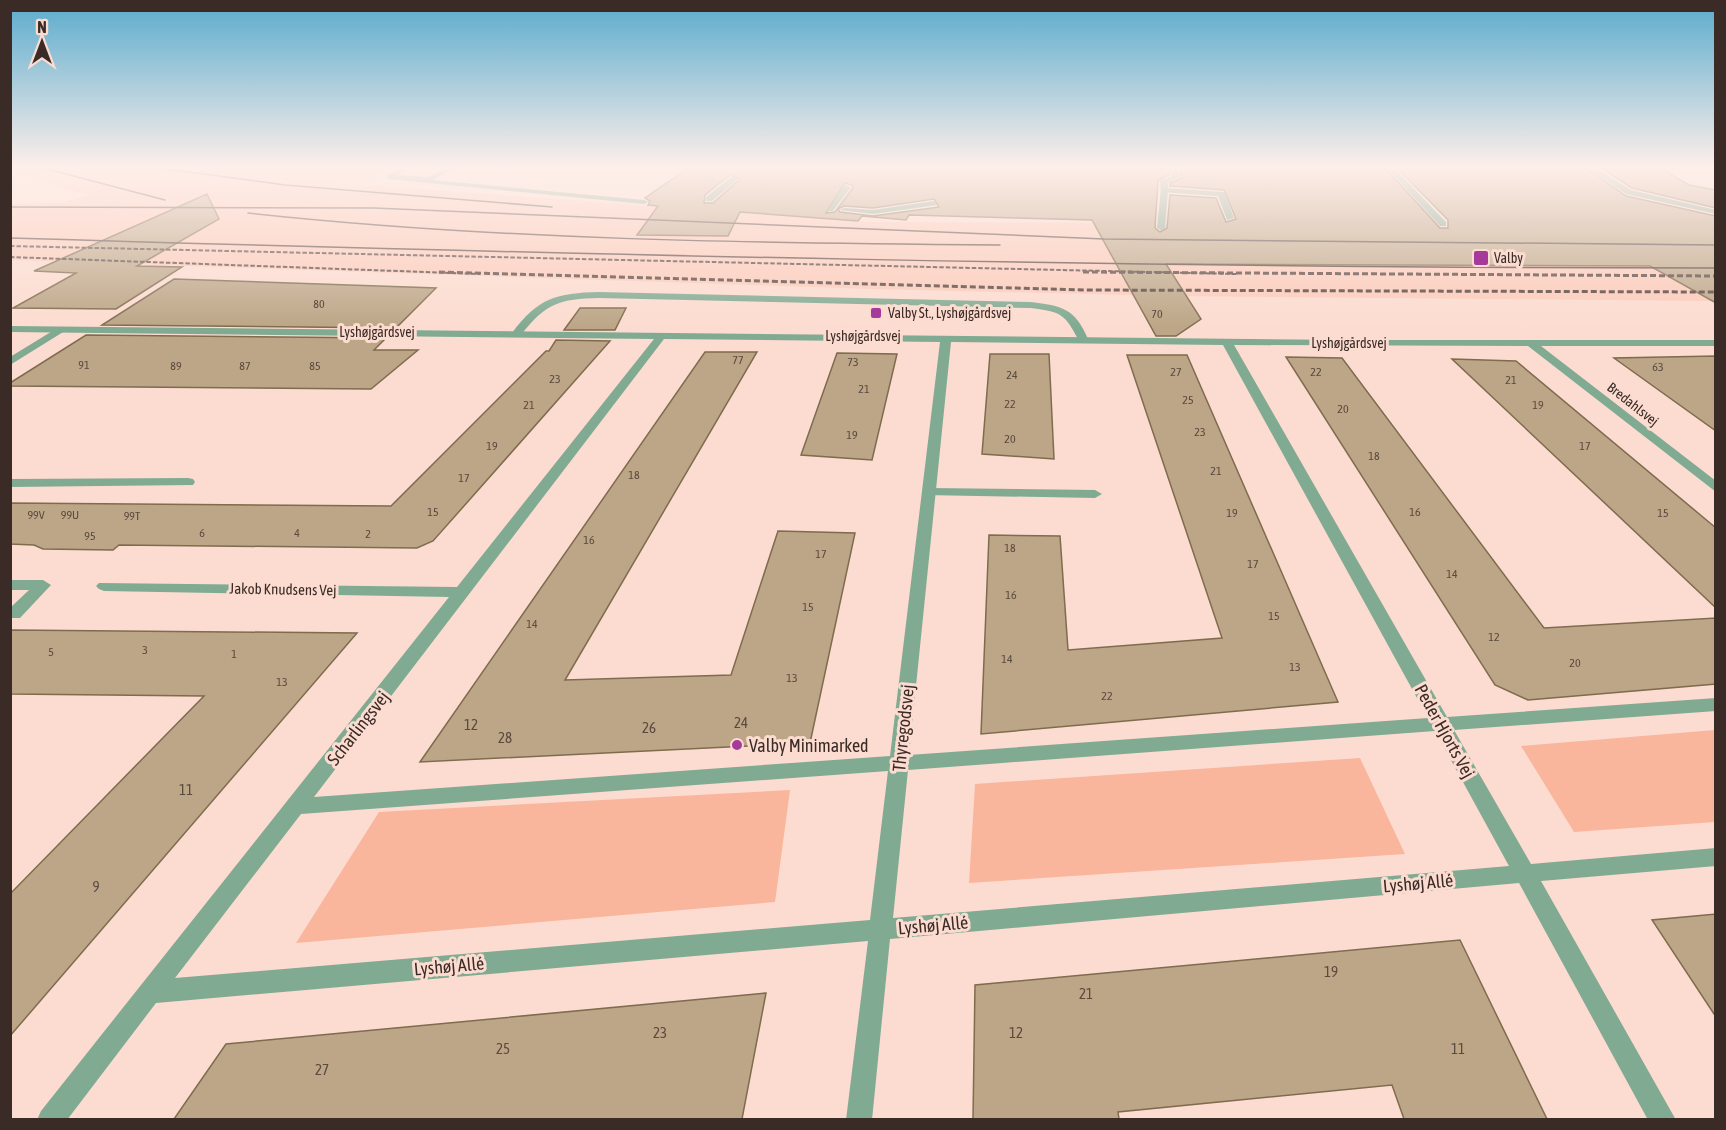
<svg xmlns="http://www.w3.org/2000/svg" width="1726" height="1130" font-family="'Asap Condensed',sans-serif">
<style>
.built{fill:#fbcbba}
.green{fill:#fab59d}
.building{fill:#bca687;stroke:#7f6b4e;stroke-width:1.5;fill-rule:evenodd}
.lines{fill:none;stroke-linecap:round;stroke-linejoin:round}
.service{fill:#81aa92;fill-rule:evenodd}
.pedestrian{fill:#81aa92;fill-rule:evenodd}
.minor{fill:#81aa92;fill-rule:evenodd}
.tram{stroke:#55423d;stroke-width:1.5}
.rail-far1{stroke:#55423d;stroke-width:2;stroke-dasharray:4.5 2;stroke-linecap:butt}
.rail{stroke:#55423d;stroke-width:3;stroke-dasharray:6 3;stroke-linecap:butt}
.poi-dot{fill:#a63a9b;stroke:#fcdcd0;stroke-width:2}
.labels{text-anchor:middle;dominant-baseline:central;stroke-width:6;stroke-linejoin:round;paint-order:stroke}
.number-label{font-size:12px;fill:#5b4a3e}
.far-poi-label{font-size:14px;fill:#3b2b26;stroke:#fcdcd0;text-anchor:start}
.far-street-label{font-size:14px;fill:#3b2b26;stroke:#fcdcd0}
.street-label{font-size:15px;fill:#3b2b26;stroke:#fcdcd0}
.near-number-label{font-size:15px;fill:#5b4a3e}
.near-street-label{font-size:18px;fill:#3b2b26;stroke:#fcdcd0}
.near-poi-label{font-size:18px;fill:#3b2b26;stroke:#fcdcd0;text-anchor:start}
</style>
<rect width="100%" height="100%" fill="#fcdcd0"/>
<!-- built -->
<path class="built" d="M11,168H391L367,181L337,183L869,222L1164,223L1172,232H1715L1716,301L1172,296L871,289L11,260V204L62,203L89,195L11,173Z"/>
<!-- green -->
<path class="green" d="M1715,730V822L1574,832L1521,746Z
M1360,758L1405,854L969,883L975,784Z
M790,790L775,902L296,943L379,812Z"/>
<!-- building -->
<path class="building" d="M688,168H1170V174L1158,181L1155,228L1160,232L1167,228L1170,195L1216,198L1226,222L1236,219L1224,190L1170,186V183L1182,178L1180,168H1385L1440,228H1448V220L1397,168H1586L1626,196L1716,216V303L1650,266L1166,264L1201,319L1176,336H1156L1092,220L909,215L906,220L862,216L858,221L740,212L728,236L637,235L658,206L648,205L650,201L645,198ZM730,175L740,179L713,203H704L705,195ZM845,183L852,185L853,188L835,212L826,213ZM934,199L939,207L873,216L840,212L838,209L844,206L873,208Z
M1601,168H1660L1689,185L1716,190V208L1632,188Z
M207,194L219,219L137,266L182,267L116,309L13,308L76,273L34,271Z
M174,279L436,288L396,328L102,325Z
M580,308H626L615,330H564Z
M86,335L386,338L374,350H418L371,389L10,386V383Z
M556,340L610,341L433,541L417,548L119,545L113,550L43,549L34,545L10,544V503L391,506L546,351H549Z
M705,352H757L565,680L731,675L778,531L855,533L810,743L420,762Z
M837,353L897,354L872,460L801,455Z
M990,354H1049L1054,459L982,454Z
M1127,355H1187L1338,702L981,734L989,535L1060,536L1068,650L1222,638Z
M1716,356V431L1614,358Z
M1286,357L1342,358L1544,628L1716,618V684L1528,700L1495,685Z
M1452,359L1516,361L1716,528V608Z
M10,630L357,633L10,1036V894L204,696L10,694Z
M1716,914V1017L1652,920Z
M1460,940L1547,1119H1404L1392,1085L1118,1112L1119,1119H973L975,985Z
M766,993L742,1119H174L226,1044Z"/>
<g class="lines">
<!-- service -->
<path class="service" d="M400,168H408L398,175L428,177L446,168H455L432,180L644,200L648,202L644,204L388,179V175Z
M731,177L738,179L712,201H706V197Z
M844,185L851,187L833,211H827Z
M1164,188L1224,192L1234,218L1227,220L1218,196L1161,192Z
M934,201L937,205L873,214L840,210L844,208L873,210Z
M599,292L1031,302C1062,306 1075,308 1088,339L1079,341C1065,314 1062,312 1031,308L599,298C559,299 546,303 521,335L512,333C538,298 556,293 599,292Z
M59,327L68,329L10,365V357Z
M188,478L193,479L195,482L193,485L10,487V479Z
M929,488L1095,490L1102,494L1095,498L924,495L922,492Z
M10,580H43L51,585L20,618H10V608L29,590H10Z"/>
<!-- pedestrian -->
<path class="pedestrian" d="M1161,188L1168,190L1165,228L1161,230L1157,228Z"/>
<!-- minor -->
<path class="minor" d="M1172,168H1178L1180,177L1168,182V190L1161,192L1160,181L1172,176Z
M1387,168H1394L1446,222V226H1440Z
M1588,168H1596L1631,190L1716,210V214L1626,194Z
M10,326L1344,340H1716V346H1541L1716,481V492L1528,346L1234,345L1447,717L1716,698V711L1454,730L1531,864L1716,848V866L1541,881L1676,1120H1648L1519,883L890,939L872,1120H846L868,941L156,1003L67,1120H37L41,1111L449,597L104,591L99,589L96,586L99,583L457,587L654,339L10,332ZM664,339L940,342L890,756L314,797ZM951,342L1223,345L1428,718L909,755ZM1435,731L1509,866L893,918L908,770ZM888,771L870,920L175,978L301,814Z"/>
<!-- tram -->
<path class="tram" d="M43,168L165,200
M159,168L285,185L552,207
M10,207L374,208L1104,239L1716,245
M248,213C498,240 749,243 1000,245
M10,238C579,255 1147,268 1716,268"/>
<!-- rail-far1 -->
<path class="rail-far1" d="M10,246L1237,274
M10,257L480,274"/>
<!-- rail -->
<path class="rail" d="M439,272L1086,290L1716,292
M1083,272L1716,276"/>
</g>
<!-- sky -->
<linearGradient id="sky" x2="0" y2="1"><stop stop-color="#59abcd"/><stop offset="0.51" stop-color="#feefea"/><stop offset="1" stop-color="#feefea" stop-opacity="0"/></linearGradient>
<rect width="1726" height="327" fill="url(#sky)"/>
<!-- markers -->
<g class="poi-dot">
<rect x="1473" y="250" width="16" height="16" rx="3"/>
<rect x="870" y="307" width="12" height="12" rx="3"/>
<circle cx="737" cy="745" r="6"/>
</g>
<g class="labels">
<!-- number labels -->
<g class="number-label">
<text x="319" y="304">80</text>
<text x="1157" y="314">70</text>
<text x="738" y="360">77</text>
<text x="853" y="362">73</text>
<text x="84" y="365">91</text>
<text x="176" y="366">89</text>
<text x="245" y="366">87</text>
<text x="315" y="366">85</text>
<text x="1658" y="367">63</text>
<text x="1176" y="372">27</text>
<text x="1316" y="372">22</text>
<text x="1012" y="375">24</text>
<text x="555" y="379">23</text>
<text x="1511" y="380">21</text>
<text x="864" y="389">21</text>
<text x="1188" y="400">25</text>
<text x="1010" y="404">22</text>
<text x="529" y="405">21</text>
<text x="1538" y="405">19</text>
<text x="1343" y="409">20</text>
<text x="1200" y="432">23</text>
<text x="852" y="435">19</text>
<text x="1010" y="439">20</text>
<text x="492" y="446">19</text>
<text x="1585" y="446">17</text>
<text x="1374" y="456">18</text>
<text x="1216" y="471">21</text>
<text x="634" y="475">18</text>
<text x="464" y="478">17</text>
<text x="433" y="512">15</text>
<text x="1415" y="512">16</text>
<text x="1232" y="513">19</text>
<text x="1663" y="513">15</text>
<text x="36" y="515">99V</text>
<text x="70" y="515">99U</text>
<text x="132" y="516">99T</text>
<text x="202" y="533">6</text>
<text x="297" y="533">4</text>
<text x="368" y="534">2</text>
<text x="90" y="536">95</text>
<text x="589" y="540">16</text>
<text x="1010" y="548">18</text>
<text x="821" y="554">17</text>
<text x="1253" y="564">17</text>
<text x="1452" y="574">14</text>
<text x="1011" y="595">16</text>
<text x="808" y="607">15</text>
<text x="1274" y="616">15</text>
<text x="532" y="624">14</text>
<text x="1494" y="637">12</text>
<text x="145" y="650">3</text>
<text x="51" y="652">5</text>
<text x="234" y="654">1</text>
<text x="1007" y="659">14</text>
<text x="1575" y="663">20</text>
<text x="1295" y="667">13</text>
<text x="792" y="678">13</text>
<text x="282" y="682">13</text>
<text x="1107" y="696">22</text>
</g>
<!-- far-poi labels -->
<g class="far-poi-label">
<text x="1494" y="258">Valby</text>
<text x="888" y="313">Valby St., Lyshøjgårdsvej</text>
</g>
<!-- far-street labels -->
<g class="far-street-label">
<text x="377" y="332">Lyshøjgårdsvej</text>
<text x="863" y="336">Lyshøjgårdsvej</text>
<text x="1349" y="343">Lyshøjgårdsvej</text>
<text transform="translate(1633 404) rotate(38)">Bredahlsvej</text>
</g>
<!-- street labels -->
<g class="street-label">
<text transform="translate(283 589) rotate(1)">Jakob Knudsens Vej</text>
</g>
<!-- near-number labels -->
<g class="near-number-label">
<text x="741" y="722">24</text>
<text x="471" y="724">12</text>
<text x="649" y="727">26</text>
<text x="505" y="737">28</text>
<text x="186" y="789">11</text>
<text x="96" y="886">9</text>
<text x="1331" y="971">19</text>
<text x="1086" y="993">21</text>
<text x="660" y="1032">23</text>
<text x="1016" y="1032">12</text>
<text x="503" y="1048">25</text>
<text x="1458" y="1048">11</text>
<text x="322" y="1069">27</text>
</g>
<!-- near-street labels -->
<g class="near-street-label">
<text transform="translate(358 728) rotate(-52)">Scharlingsvej</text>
<text transform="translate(903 728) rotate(-84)">Thyregodsvej</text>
<text transform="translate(1445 731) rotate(61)">Peder Hjorts Vej</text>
<text transform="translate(1418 883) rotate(-5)">Lyshøj Allé</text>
<text transform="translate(933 925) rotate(-5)">Lyshøj Allé</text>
<text transform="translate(449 966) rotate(-5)">Lyshøj Allé</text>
</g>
<!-- near-poi labels -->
<g class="near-poi-label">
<text x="749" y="745">Valby Minimarked</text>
</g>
</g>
<!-- border -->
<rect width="1726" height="1130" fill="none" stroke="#3b2b26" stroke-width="24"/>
<!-- north arrow -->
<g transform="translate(42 42)" stroke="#fcdcd0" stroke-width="4.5" paint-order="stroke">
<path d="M0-4.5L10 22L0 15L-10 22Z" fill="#3b2b26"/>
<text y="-9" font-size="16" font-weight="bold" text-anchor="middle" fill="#3b2b26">N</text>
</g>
</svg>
